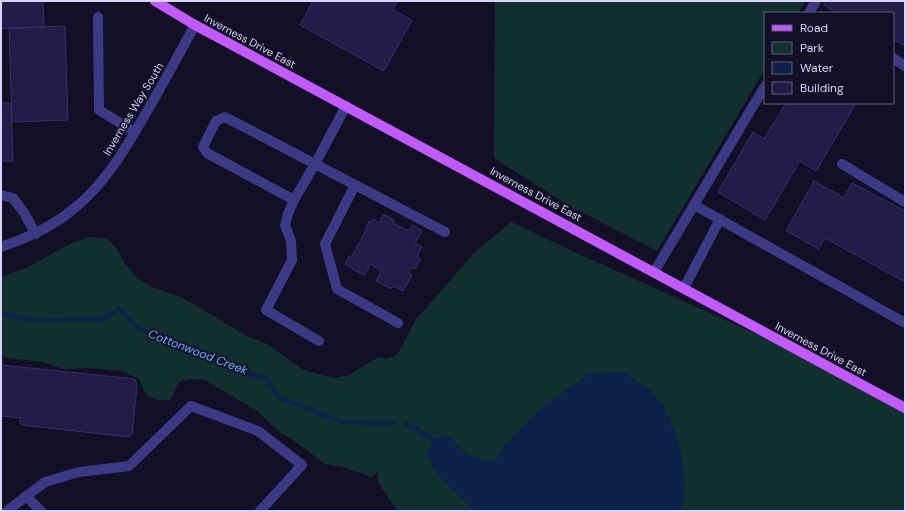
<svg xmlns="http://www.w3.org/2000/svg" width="906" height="512" font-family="'DM Sans',sans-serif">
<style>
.green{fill:#12302f}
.water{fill:#0c2248}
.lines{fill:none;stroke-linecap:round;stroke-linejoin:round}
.stream{stroke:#0c2248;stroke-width:4.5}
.building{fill:#241b47;stroke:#3b2d73}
.minor{stroke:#3d3a85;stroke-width:10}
.major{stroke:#c25bff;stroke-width:10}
.labels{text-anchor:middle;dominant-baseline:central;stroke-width:4;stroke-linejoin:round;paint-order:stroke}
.street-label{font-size:11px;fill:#d9d4ff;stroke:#130f26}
.water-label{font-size:12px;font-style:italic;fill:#62b6ff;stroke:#130f26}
</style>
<rect width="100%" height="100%" fill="#130f26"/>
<!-- green -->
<path class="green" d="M495,1H805L798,13H765V69L657,251L568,205L494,158Z
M511,222L568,249L905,401V511H397L378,482V472L372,477L343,467L325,464L293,440L281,433L257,411L205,380L190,379L179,382L176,387L174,394L170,400H159L147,396L139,379L123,371L88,368L64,369L43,362L1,357V277L24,269L74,242L91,237L108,239L117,249L125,263L136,277L152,287L183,298L247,336L265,343L304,370L334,378L350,375L363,366L379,357L387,359L397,355L415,321L474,253Z"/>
<!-- water -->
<path class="water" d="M607,372H624L649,389L662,404L677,437L682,457L685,488L682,511H474L442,480L432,464L427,454L434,440L445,434L453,439L466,454L487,461L496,458L502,449L544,406L588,374Z"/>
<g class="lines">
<!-- stream -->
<path class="stream" d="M1,314L33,320L102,319L120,309L138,328L253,375L266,378L278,397L342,422L393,423
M406,423L434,440L437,443"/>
</g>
<!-- building -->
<path class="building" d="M1,1H43L44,27L1,29Z
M313,1H397L393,10L412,20L384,71L300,25Z
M826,1H905V46L893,39V13H837L824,5Z
M65,26L68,120L12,122L9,28Z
M1,103H11L13,161H1Z
M786,103H856L816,171L800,161L765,220L718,192L753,132L764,139Z
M814,181L844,198L852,183L905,211V282L825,238L819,249L786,231Z
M384,214L394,220L393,223L409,231L412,225L422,231L415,243L422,247L417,257L421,259L415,269L411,267L408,273L412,275L403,291L393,286L391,289L376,281L381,271L370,264L365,275L352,269V268L345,264L349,256L351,257L363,236L369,221L371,222L373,219L379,223Z
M1,365L135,379L137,385L132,435L129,437L22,425L20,423L21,418L2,416L1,421Z"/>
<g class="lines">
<!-- minor -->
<path class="minor" d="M809,13L816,1
M98,17L99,110L135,132
M893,58L905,66
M346,106L315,164L445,232
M225,117L315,164L294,200L207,153L203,147L216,121Z
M842,164L905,202
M355,185L325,244L337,289L398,323
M1,195L13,198L24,213L36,234
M294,200L288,214L285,225L291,241L292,260L266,310L319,341
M694,205L905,323
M1,247C26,238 50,228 71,211C105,185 125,149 146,113C163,84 179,54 195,25
M654,272L765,86
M684,288L720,219
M26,496L41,511
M7,511L45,482L79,472L129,466L191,406L258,431L302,465L260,511"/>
<!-- major -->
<path class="major" d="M155,1L195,25L905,408"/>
</g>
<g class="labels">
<!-- street labels -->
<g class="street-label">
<text transform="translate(250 41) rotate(28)">Inverness Drive East</text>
<text transform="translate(133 109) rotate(-59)">Inverness Way South</text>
<text transform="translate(536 194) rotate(28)">Inverness Drive East</text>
<text transform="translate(821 349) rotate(28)">Inverness Drive East</text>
</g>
<!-- water labels -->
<g class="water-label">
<text transform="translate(198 352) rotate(21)">Cottonwood Creek</text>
</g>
</g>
<!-- border -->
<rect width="906" height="512" fill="none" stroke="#d9d4ff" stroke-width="4"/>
<!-- legend -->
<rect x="764" y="12" width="130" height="92" fill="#130f26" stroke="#625e7d"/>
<rect x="772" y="25" width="20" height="6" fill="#c25bff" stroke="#625e7d"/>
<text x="800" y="32" font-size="12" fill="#d9d4ff">Road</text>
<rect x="772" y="42" width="20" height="12" fill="#12302f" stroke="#625e7d"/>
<text x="800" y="52" font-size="12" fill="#d9d4ff">Park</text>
<rect x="772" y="62" width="20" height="12" fill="#0c2248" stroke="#625e7d"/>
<text x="800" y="72" font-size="12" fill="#d9d4ff">Water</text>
<rect x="772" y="82" width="20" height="12" fill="#241b47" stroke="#625e7d"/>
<text x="800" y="92" font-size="12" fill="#d9d4ff">Building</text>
</svg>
